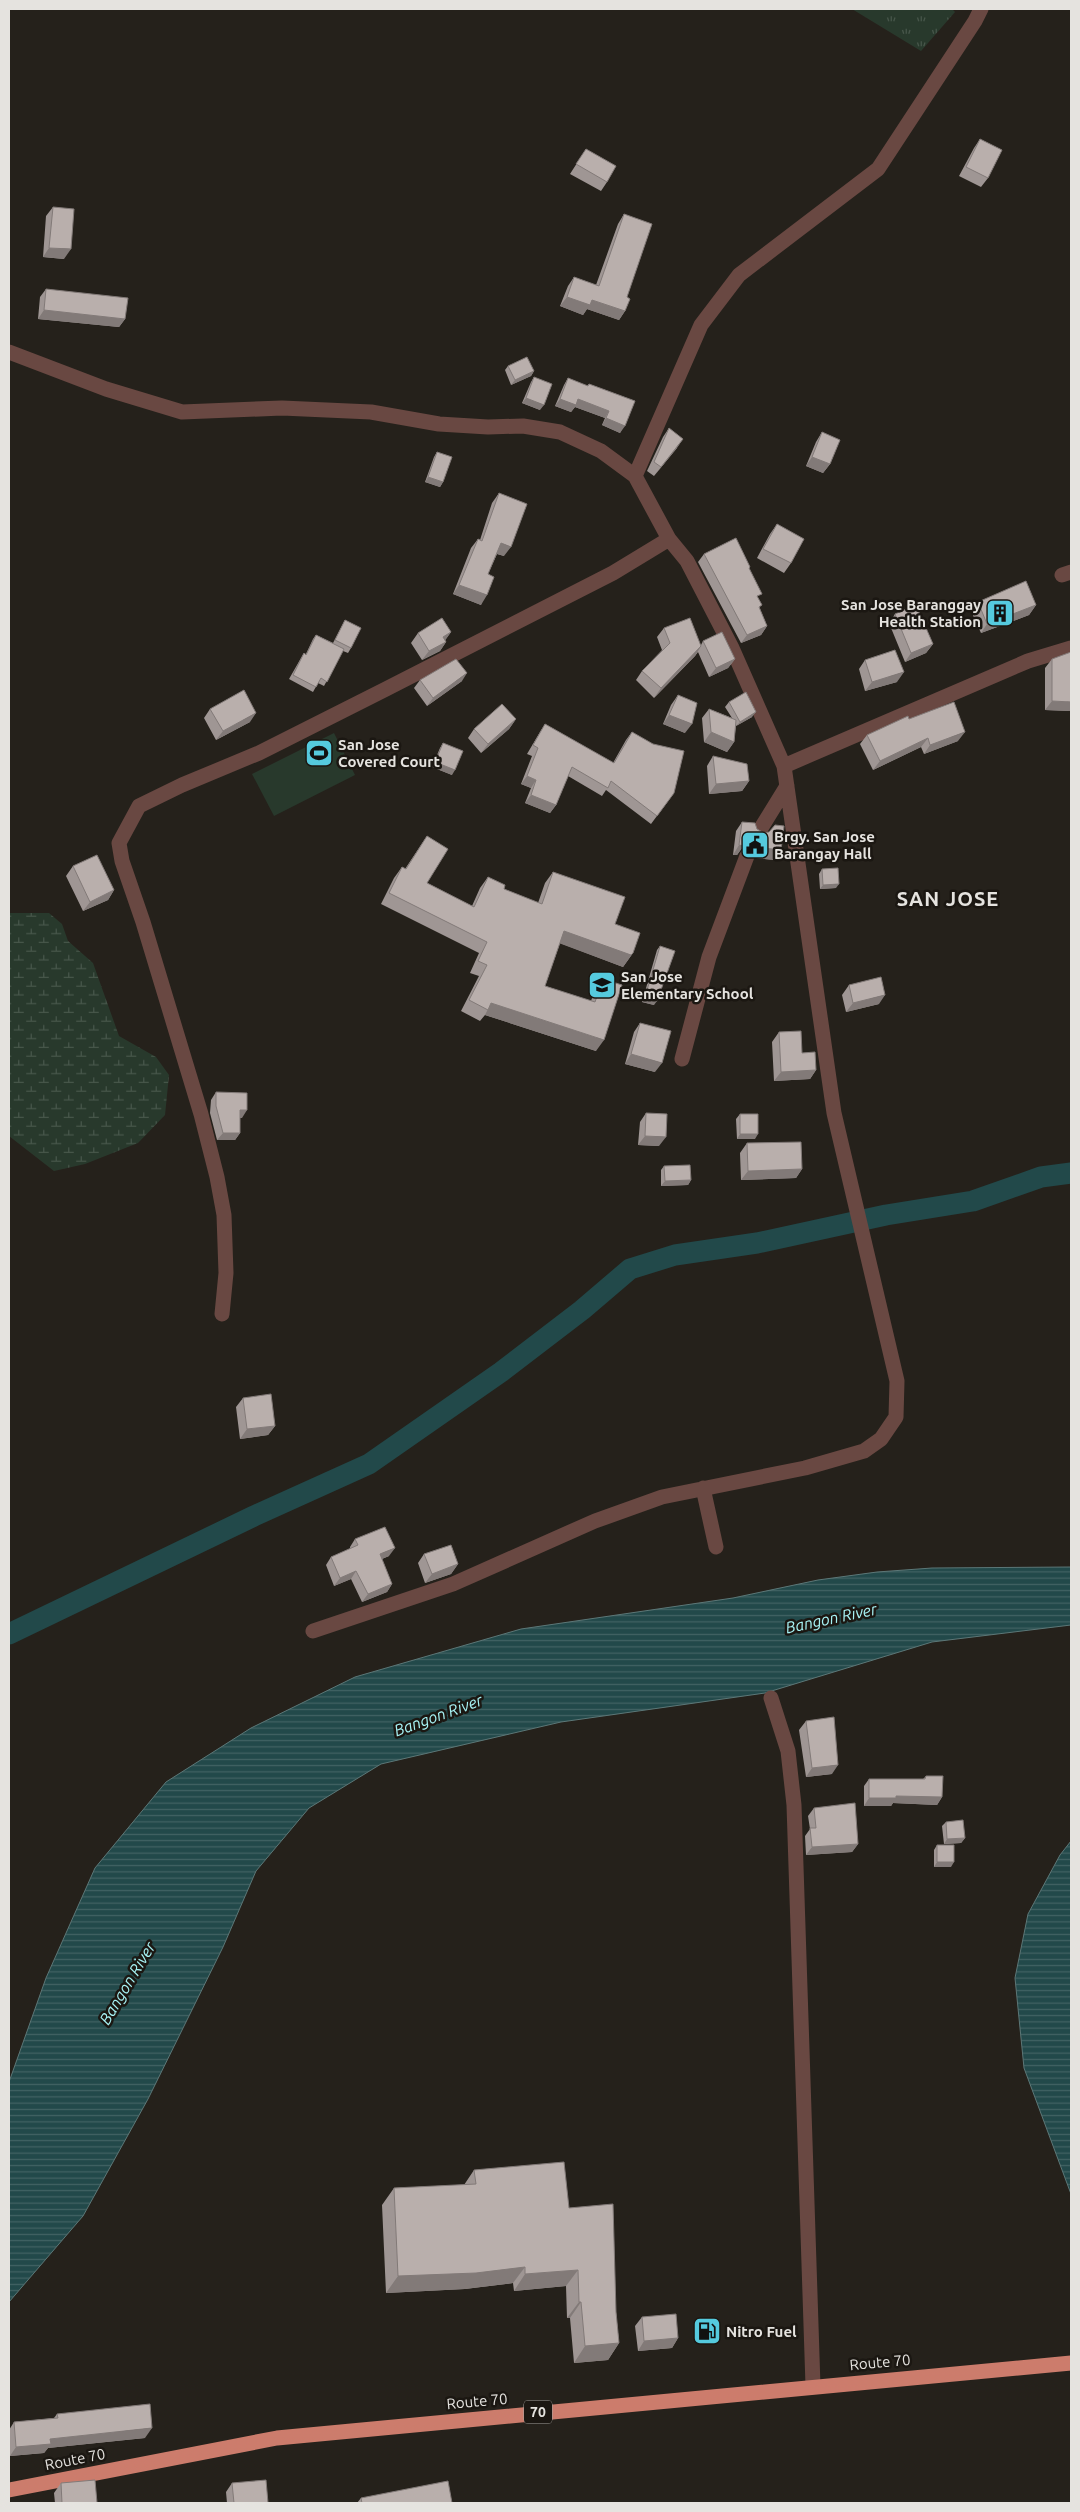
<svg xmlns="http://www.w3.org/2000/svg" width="1080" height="2512" font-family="Ubuntu,sans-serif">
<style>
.grass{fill:url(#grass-tufts)}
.wetland{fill:url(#wetland-marsh)}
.garden{fill:#28392c}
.water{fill:url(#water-rules);stroke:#5c7777}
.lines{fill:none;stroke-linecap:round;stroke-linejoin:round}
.canal{stroke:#22494a;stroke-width:21}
.minor{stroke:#694842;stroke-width:15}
.highway{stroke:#cc7c6c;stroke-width:15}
.wall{fill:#9f9694}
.shaded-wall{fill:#827a78}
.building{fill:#b9afac;stroke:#827a78}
.labels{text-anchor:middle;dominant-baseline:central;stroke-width:5;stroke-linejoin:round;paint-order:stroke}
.shield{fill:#1b1712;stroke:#a8a6a2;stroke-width:1}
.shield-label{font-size:14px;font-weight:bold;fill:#e5e3df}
.poi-label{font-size:15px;font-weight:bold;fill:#e5e3df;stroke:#1b1712;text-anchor:start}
.street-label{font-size:15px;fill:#e5e3df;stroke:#1b1712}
.water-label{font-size:16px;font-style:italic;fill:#a7f3f5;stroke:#1b1712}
.district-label{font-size:20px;font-weight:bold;letter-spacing:1px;fill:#e5e3df;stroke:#1b1712}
</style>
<defs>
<pattern id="grass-tufts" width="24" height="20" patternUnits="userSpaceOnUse" patternTransform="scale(1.25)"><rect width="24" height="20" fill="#28392c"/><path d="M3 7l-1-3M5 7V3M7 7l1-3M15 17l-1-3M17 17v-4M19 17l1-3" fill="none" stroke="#47564a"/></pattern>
<pattern id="wetland-marsh" width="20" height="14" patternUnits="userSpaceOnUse" patternTransform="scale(1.25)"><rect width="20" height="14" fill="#28392c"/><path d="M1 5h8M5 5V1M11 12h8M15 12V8" fill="none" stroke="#47564a"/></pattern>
<pattern id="water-rules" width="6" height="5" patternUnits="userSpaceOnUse" patternTransform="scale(1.25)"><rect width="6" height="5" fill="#22494a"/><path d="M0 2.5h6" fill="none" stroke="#426364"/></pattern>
</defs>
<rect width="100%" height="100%" fill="#25211b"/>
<!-- grass -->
<path class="grass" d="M852,9H952L955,12L921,51Z"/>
<!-- wetland -->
<path class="wetland" d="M9,913H49L62,924L68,941L93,963L119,1036L156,1057L169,1075L165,1115L138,1143L85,1164L54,1171L9,1136Z"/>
<!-- garden -->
<path class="garden" d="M334,733L355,775L274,816L252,774Z"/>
<!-- water -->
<path class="water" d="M1071,1567V1625L932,1642L765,1693L561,1722L381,1764L309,1808L256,1871L223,1947L148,2099L83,2216L9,2302V2082L46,1978L95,1868L166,1782L251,1728L355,1677L521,1629L733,1598L818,1580L877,1572L932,1568Z
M1071,1841V2194L1024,2068L1015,1978L1028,1914L1060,1855Z"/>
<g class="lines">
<!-- canal -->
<path class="canal" d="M9,1634L254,1516L369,1464L501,1372L582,1310L630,1269L675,1255L757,1243L886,1215L973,1201L1041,1177L1071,1173"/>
<!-- minor -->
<path class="minor" d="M9,352L106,389L182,412L282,408L371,412L439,424L488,427L523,426L560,432L601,451L635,476L669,539L687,561L732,648L784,766
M635,476L701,325L739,275L878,169L975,21L981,9
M1062,575L1071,572
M758,833L787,786
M682,1059L709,957L747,856
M222,1314L226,1273L224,1215L217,1177L201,1114L143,922L122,861L119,843L139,806L182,785L259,753L386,689L613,573L669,539
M703,1488L716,1547
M313,1631L453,1584L595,1521L662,1497L805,1468L864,1451L881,1439L896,1417L897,1381L834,1113L784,766L1028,661L1071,648
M771,1698L788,1751L794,1805L813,2386"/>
<!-- highway -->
<path class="highway" d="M9,2490L277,2438L1071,2363"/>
</g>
<!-- wall -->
<path class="wall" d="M980,139L988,178L981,187L959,176L974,148Z
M586,149L607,182L601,191L570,174Z
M53,207L64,259L43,257L46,216Z
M624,214L627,297L625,311L619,320L587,309L583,315L560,306L568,286L574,277L596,285L618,224Z
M46,289L125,319L119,327L38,319L40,297Z
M508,366L534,371L531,376L511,385L505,370Z
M534,377L540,410L522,403L531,382Z
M568,378L587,386L589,384L635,401L620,433L602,425L605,418L575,407L571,412L555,406L564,385Z
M669,428L677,448L654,476L647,471L663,437Z
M822,432L830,464L823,473L806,466L816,442Z
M437,452L443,482L440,487L425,482L434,457Z
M499,493L504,556L497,554L488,574L481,605L453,594L471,548L478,539L480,540L492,503Z
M777,524L791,563L784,573L757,558L770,534Z
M704,554L749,569L758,599L760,609L767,626L761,635L741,643L698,562Z
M978,602L1036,605L1029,615L981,633L971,611Z
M895,614L933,644L926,653L905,662L889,623Z
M345,620L351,648L348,653L343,651L324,686L318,683L313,692L289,679L301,658L304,653L306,654L313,639L316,635L333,643Z
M664,628L701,645L703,641L735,659L728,668L709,677L698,652L695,656L654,698L636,680L642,671L662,650L657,637Z
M451,632L445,640L446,642L440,651L422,660L411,643L418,633Z
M1052,659L1070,711L1045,710V668Z
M865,660L897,682L865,691L859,669Z
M420,680L462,681L427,706L414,688Z
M678,695L685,733L663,724L671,705Z
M729,702L752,717L736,726V725L734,742L727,752L704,742L702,718L709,709L732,718L725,707Z
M210,709L250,722L216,740L204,718Z
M516,719L509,729L481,753L468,738L474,729Z
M909,719L958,741L924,754L921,747L873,770L860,744L867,735Z
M545,724L613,763L626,740L632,732L674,793L651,824L606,790L602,796L568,776L556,805L550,813L525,803L531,788L521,784L532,756L527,754L540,732Z
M443,743L452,775L432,767L440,748Z
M713,756L749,781L742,791L709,794L707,766Z
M742,822L764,833L769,832L781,850L775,860L756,858L754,850L750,847L742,848L737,855H733L736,831Z
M427,836V883L472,906L480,888L488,877L504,889L538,903L545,883L553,872L615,924L633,953L623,967L560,943L545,986L591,1001L595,990L603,979L596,1051L485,1015L480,1021L461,1011L479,976L470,973L479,953L381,904L394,878L402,867L405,869Z
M73,866L114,890L108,900L83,911L66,876Z
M822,869L836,888L820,889L819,874Z
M660,946L654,1005L642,1002L657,950Z
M849,985L879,1004L846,1012L842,995Z
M640,1023L655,1072L625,1064L634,1032Z
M779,1032L802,1053L816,1070L810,1079L774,1081L772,1042Z
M216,1092L242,1118H240V1133L235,1140H217L210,1113L211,1100Z
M646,1113L659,1146L638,1145L640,1122Z
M740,1114L755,1139H737L736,1119Z
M747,1143L802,1169L796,1178L741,1180L740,1153Z
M664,1166L691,1180L688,1185L661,1186V1170Z
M243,1398L275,1426L268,1435L240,1439L236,1407Z
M355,1539L389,1556L382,1559L392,1584L387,1592L362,1602L351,1579L334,1586L326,1565L331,1557L350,1549V1547Z
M424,1554L458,1564L451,1574L425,1583L418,1563Z
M806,1721L832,1774L806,1777L799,1730Z
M926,1776L942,1797L937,1805L893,1803L891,1806H864V1786L869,1779H923Z
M814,1808L858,1844L852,1852L806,1855L805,1836L810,1829L808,1816Z
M946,1822L965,1838L961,1843L944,1844L942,1826Z
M937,1845L951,1867H934V1850Z
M474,2170L569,2208L616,2312L619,2343L608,2360L574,2363L570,2318H567L566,2286L514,2291L513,2283L465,2289L386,2293L382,2205L394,2188L464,2185Z
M642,2317L678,2338L672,2348L638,2351L635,2326Z
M57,2414L145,2438L48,2448L44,2453L10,2456L9,2430L14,2422L54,2418Z
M61,2483L97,2503H55L54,2493Z
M232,2483L268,2503H227L226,2492Z
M361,2498L452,2503H357Z"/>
<!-- shaded-wall -->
<path class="shaded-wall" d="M49,248L71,249L64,259L43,257Z
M567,297L592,300L625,311L619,320L587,309L583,315L560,306Z
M44,310L125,319L119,327L38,319Z
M534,371L531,376L511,385L515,380Z
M526,398L544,405L540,410L522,403Z
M560,399H578L609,411L605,418L575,407L571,412L555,406Z
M606,418L625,426L620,433L602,425Z
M683,439L677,448L654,476L661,467Z
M812,457L830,464L823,473L806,466Z
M428,477L443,482L440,487L425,482Z
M501,543L511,547L504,556L494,553Z
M459,585L487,595L481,605L453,594Z
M1036,605L1029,615L981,633L987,624Z
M767,626L761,635L741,643L747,635Z
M451,632L444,642L443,637Z
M446,642L440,651L422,660L429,651Z
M933,644L926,653L905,662L911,653Z
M701,646L695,656L654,698L661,688Z
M735,659L728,668L709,677L716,668Z
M904,672L897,682L865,691L872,682Z
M467,673L462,681L427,706L433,698Z
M1052,701L1071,702V710L1070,711L1045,710Z
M756,712L752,717L736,726L740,722Z
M256,713L250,722L216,740L223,731Z
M669,715L692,724L685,733L663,724Z
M516,719L509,729L481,753L488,744Z
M711,732L734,742L727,752L704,742Z
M965,732L958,741L924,754L930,745Z
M928,738L921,747L873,770L880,761Z
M435,762L455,770L452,775L432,767Z
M527,776L536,780L531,788L521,784Z
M749,781L742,791L709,794L716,784Z
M531,795L556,805L550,813L525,803Z
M756,838L750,847L742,848L737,855H733L739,845L748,839Z
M763,848L781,850L775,860L756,858Z
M839,884L836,888L820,889L823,885Z
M114,890L108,900L83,911L90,902Z
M564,931L633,953L623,967L556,942Z
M885,995L879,1004L846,1012L853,1003Z
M645,997L657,1001L654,1005L642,1002Z
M491,1003L604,1040L596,1051L485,1015Z
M631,1054L662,1063L655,1072L625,1064Z
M816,1070L810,1079L774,1081L781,1072Z
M240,1110H247L242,1118H235Z
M223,1133H240L235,1140H217Z
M740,1134H758L755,1139H737Z
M645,1136L666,1137L659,1146L638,1145Z
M802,1169L796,1178L741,1180L748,1171Z
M691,1180L688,1185L661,1186L665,1181Z
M275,1426L268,1435L240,1439L247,1429Z
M395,1548L389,1556L374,1562L380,1554Z
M458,1564L451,1574L425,1583L432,1574Z
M356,1571L351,1579L334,1586L340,1578Z
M392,1584L387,1592L362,1602L368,1594Z
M838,1765L832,1774L806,1777L812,1768Z
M896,1796L942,1797L937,1805L893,1803L891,1806H864L869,1798Z
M965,1838L961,1843L944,1844L947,1839Z
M858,1844L852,1852L806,1855L812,1847Z
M937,1862H954L951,1867H934Z
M525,2267L513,2283L465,2289L386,2293L398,2276Z
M578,2270L566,2286L514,2291L525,2274Z
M579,2302H581L570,2318H567Z
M678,2338L672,2348L638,2351L644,2341Z
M619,2343L608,2360L574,2363L585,2346Z
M152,2428L145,2438L48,2448L44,2453L10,2456L16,2447L50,2439Z"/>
<!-- building -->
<path class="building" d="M980,139L1002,150L988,178L966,167Z
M586,149L616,166L607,182L576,164Z
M53,207L74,209L71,249L49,248Z
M624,214L652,224L627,297L630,299L625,311L592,300L590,305L567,297L574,277L599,286Z
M46,289L128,298L125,319L44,310Z
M527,357L534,371L515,380L508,366Z
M534,377L552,384L544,405L526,398Z
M568,378L588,386L589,384L635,401L625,426L606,418L609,411L578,399L576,405L560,399Z
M669,428L683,439L661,467L654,462Z
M822,432L840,440L830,464L812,457Z
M437,452L452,457L443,482L428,477Z
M499,493L527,504L511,547L501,543L488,574L494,577L487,595L459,585L478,539L482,541Z
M777,524L804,539L791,563L763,549Z
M736,538L750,567L749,568L762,594L757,596L762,605L759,607L767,626L747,635L704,554Z
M1026,581L1036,605L987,624L978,602Z
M916,605L933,644L911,653L895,614Z
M442,618L451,632L443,637L446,642L429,651L418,633Z
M690,618L701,646L661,688L642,671L670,643L664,628Z
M345,620L361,628L351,648L335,640Z
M722,632L735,659L716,668L703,641Z
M316,635L344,649L327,682L321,678L316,687L293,675L304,653L306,655Z
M895,650L904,672L872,682L865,660Z
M1071,652V702L1052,701V659Z
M456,659L467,673L433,698L420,680Z
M244,690L256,713L223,731L210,709Z
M746,692L756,712L740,722L729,702Z
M678,695L697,703L692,724L669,715Z
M954,702L965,732L930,745L928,738L880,761L867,735L908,716L909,719Z
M502,704L516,719L488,744L474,729Z
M709,709L736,720L734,742L711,732Z
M545,724L614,763L632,732L653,744L684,751L674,793L657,816L611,781L608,788L572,767L556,805L531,795L536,780L527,776L538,748L533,745Z
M443,743L463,751L455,770L435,762Z
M713,756L747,764L749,781L716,784Z
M742,822L755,823L757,829L764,833L769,832L775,825L784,826L781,850L763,848L761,841L756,838L748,839L744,846L739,845Z
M427,836L448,849L427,883L474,907L488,877L505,885L504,889L542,904L553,872L625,897L615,924L640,933L633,953L631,955L564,931L545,986L595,1002L603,979L622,985L604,1040L491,1003L488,1010L469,1000L487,965L478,961L487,942L389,893L402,867L406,869Z
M97,855L114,890L90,902L73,866Z
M838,868L839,884L823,885L822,869Z
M660,946L675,951L657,1001L645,997Z
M881,977L885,995L853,1003L849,985Z
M640,1023L671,1031L662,1063L631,1054Z
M801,1031L802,1053L815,1052L816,1070L781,1072L779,1032Z
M216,1092L247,1093V1110H240V1133H223L216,1106Z
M646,1113L667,1114L666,1137L645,1136Z
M740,1114H758V1134H740Z
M801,1142L802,1169L748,1171L747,1143Z
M690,1165L691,1180L665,1181L664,1166Z
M271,1394L275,1426L247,1429L243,1398Z
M385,1527L395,1548L380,1554L392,1584L368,1594L356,1571L340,1578L331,1557L358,1545L355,1539Z
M451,1545L458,1564L432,1574L424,1554Z
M834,1717L838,1765L812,1768L806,1721Z
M926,1776H943L942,1797L896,1796V1798H869V1779H925Z
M855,1803L858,1844L812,1847L810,1828H816L814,1808Z
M963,1820L965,1838L947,1839L946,1822Z
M937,1845H954V1862H937Z
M564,2162L569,2208L613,2204L616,2312L619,2343L585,2346L581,2302H579L578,2270L525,2274V2267L476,2273L398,2276L394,2188L476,2184L474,2170Z
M676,2314L678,2338L644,2341L642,2317Z
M150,2404L152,2428L50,2439L51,2444L16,2447L14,2422L58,2418L57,2414Z
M95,2480L97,2503H62L61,2483Z
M266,2480L268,2503H234L232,2483Z
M448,2481L452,2503H362L361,2498Z"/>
<!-- icons -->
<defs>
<g id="building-square" transform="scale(1.4375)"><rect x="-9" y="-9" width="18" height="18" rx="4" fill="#55cade" stroke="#1b1712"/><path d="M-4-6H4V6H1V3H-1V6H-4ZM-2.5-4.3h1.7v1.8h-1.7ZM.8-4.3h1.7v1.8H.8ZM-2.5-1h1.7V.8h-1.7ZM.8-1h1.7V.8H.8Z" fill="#111"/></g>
<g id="stadium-square" transform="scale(1.4375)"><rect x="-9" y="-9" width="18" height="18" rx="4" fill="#55cade" stroke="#1b1712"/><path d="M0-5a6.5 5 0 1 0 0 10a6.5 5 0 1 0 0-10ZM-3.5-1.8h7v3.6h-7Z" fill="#111"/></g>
<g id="civic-square" transform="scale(1.4375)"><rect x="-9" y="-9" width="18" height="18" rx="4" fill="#55cade" stroke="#1b1712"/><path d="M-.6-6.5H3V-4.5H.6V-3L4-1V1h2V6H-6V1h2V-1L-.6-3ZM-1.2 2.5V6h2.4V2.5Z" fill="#111"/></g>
<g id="school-square" transform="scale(1.4375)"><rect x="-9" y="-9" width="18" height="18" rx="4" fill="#55cade" stroke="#1b1712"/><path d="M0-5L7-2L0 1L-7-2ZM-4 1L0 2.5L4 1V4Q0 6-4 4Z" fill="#111"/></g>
<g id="fuel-square" transform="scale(1.4375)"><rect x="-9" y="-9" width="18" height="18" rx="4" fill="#55cade" stroke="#1b1712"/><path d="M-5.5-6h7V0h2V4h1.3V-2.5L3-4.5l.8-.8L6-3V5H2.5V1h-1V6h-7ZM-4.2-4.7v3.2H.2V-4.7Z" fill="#111"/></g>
</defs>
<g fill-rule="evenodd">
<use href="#building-square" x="1000" y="613"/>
<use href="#stadium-square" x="319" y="753"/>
<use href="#civic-square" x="755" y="845"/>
<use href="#school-square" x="602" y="985"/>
<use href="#fuel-square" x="707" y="2331"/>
</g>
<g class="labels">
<!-- shield labels -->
<rect class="shield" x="524" y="2400.5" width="28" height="23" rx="4"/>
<g class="shield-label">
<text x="538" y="2412">70</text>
</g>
<!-- poi labels -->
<g class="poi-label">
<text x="981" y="604" text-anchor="end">San Jose Baranggay<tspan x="981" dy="17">Health Station</tspan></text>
<text x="338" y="744">San Jose<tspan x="338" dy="17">Covered Court</tspan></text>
<text x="774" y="836">Brgy. San Jose<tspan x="774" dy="17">Barangay Hall</tspan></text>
<text x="621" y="976">San Jose<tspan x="621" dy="17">Elementary School</tspan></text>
<text x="726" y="2331">Nitro Fuel</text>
</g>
<!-- street labels -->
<g class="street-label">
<text transform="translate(880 2362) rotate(-5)">Route 70</text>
<text transform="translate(477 2401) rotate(-5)">Route 70</text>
<text transform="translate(75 2459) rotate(-11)">Route 70</text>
</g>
<!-- water labels -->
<g class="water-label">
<text transform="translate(831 1618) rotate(-12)">Bangon River</text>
<text transform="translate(438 1715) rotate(-20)">Bangon River</text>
<text transform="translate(127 1983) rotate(-59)">Bangon River</text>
</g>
<!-- district labels -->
<g class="district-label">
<text x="948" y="898">SAN JOSE</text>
</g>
</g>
<!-- border -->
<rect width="1080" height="2512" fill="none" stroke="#e5e3df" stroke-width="20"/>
</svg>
